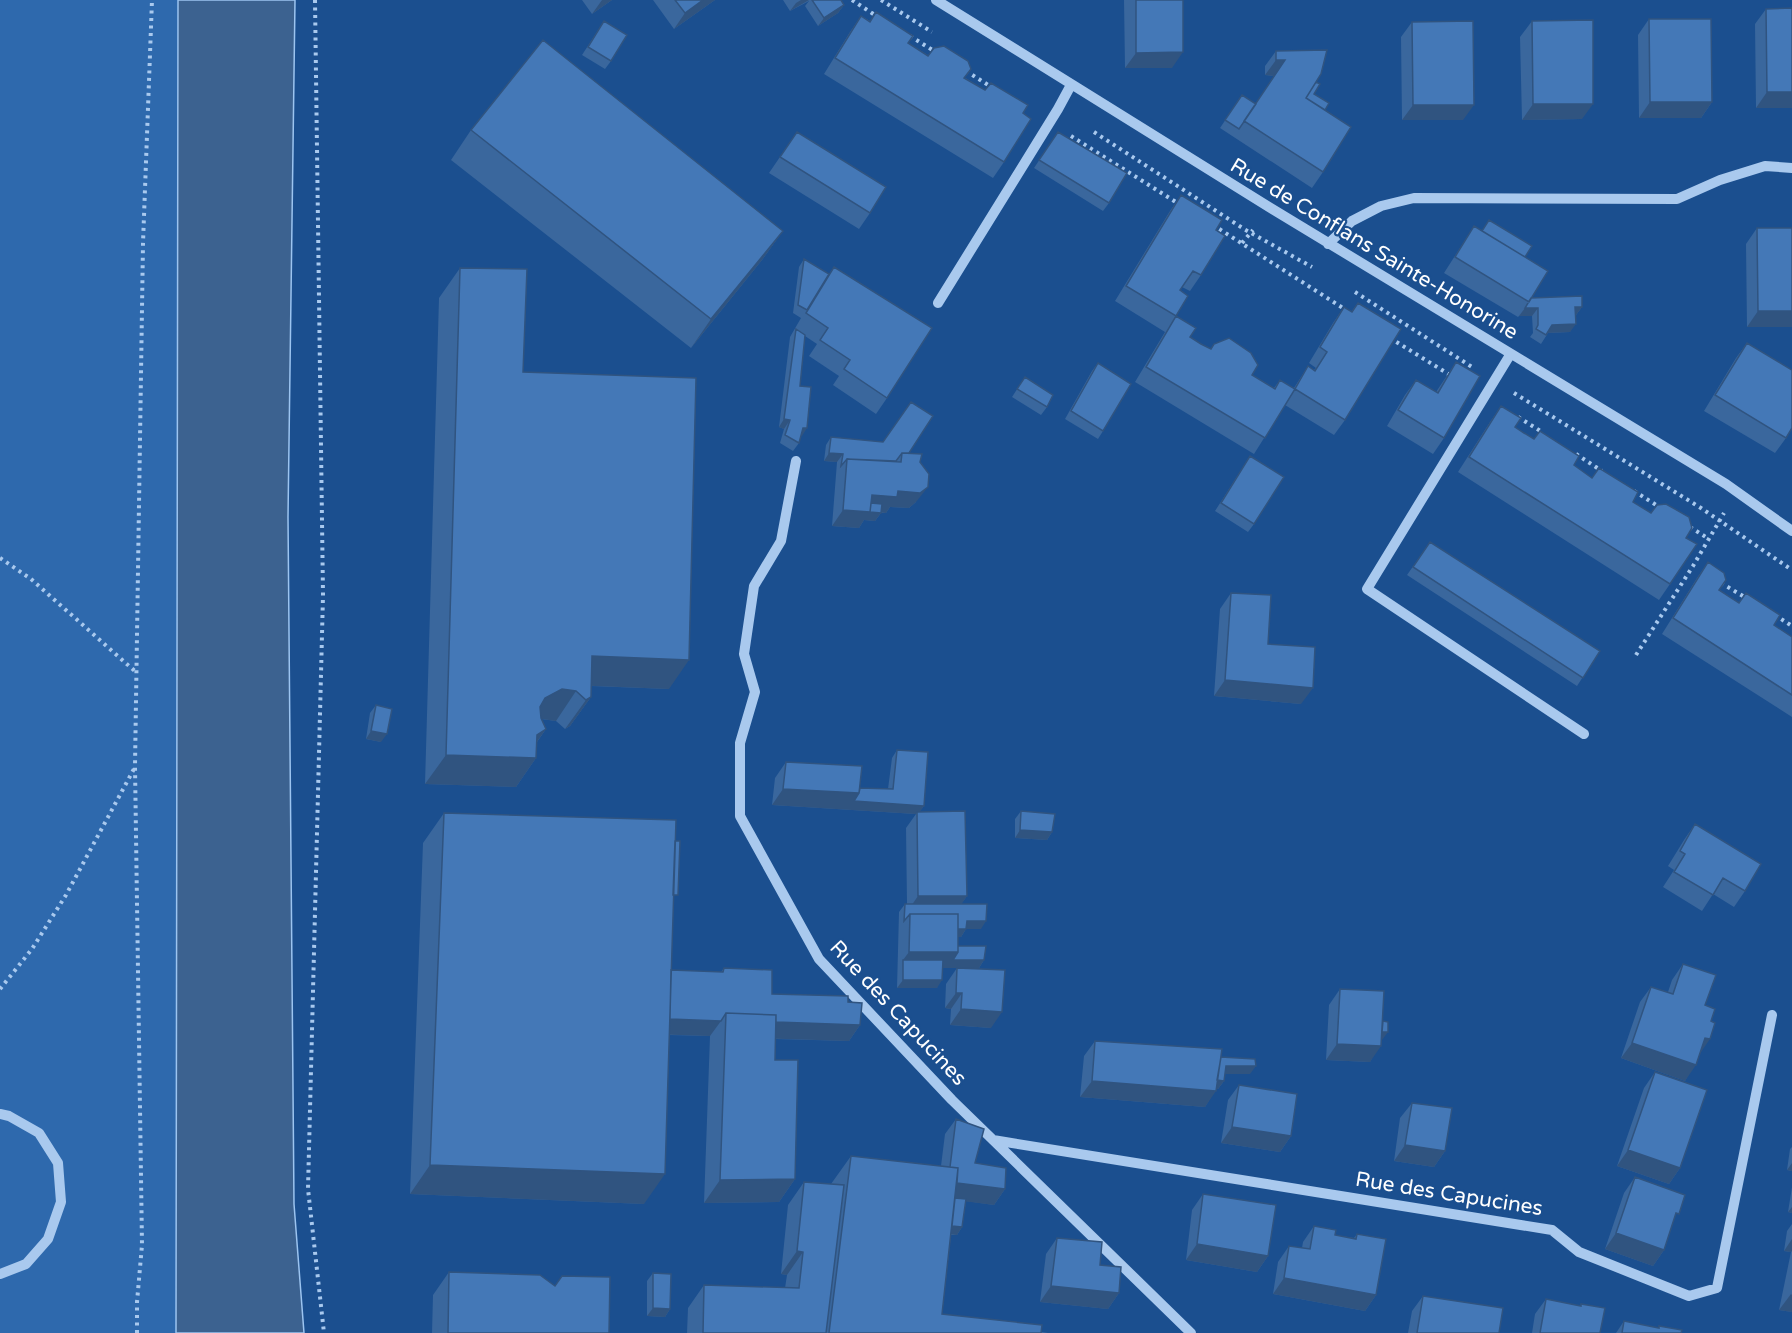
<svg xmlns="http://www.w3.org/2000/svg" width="1792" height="1333" font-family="'Varela Round',sans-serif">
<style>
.green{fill:#2e69ad}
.water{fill:#3c6290;stroke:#9cc4f0;stroke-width:1.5}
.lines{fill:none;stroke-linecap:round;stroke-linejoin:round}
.path{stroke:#a9c9ee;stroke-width:4;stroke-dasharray:3 4.5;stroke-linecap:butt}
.minor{stroke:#a9c9ee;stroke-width:10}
.wall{fill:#3a679d}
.shaded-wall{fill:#305480}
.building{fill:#4478b7;stroke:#305480;stroke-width:1.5}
.labels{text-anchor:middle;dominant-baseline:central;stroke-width:4.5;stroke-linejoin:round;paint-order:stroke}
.street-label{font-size:21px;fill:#fff;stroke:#1b4f8f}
</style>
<rect width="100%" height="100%" fill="#1b4f8f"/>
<!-- green -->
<path class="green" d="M0,0H178L176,1333H0Z"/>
<!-- water -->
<path class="water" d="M178,0H295L288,517L294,1204L304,1333H176Z"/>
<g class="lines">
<!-- path -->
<path class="path" d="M315,0L323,595L308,1189L324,1333
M852,0L878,17
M881,0L932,32
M910,36L934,51
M966,71L993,88
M1094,132L1244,229L1312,267
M1071,136L1179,204
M1213,225L1346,310
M1242,243L1253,230
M1355,292L1472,367
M1390,338L1450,375
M1514,393L1701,508L1792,570
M1518,417L1542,432
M1576,454L1602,471
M1634,491L1661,508
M1690,527L1709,539
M0,558L31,579L137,673
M1721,583L1748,599
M1775,615L1792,626
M1636,655L1693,566L1724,513
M0,989L32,949L66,895L135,767
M137,1333V1302L142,1245L135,766L143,243L152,0"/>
<!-- minor -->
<path class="minor" d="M936,0L1269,207L1726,484L1792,531
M1328,244L1352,221L1381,206L1414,198L1677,199L1720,180L1765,166L1792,168
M938,303L1058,109L1071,85
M1510,355L1367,589L1584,734
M796,461L781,541L754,586L744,654L755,692L740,743V816L819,959L952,1100L1191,1333
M0,1114L9,1116L39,1133L58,1163L61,1202L48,1239L26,1264L0,1274
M993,1140L1552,1230L1579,1252L1689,1296L1717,1288L1772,1015"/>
</g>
<!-- wall -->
<path class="wall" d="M582,0H612L592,14Z
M653,0H715L674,29Z
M783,0H841L844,5L838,13L818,26L805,6L809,1L790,11Z
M1124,0H1183L1172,68H1125Z
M1766,9L1792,108H1756L1755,24Z
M876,12L908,43L1023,113L1004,162L993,178L824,74L850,32L861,16L870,21Z
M1649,19L1712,102L1701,118H1639L1638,35Z
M604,21L611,61L605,69L582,55Z
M1532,21L1582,119L1522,120L1520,37Z
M1412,22L1463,120H1402L1401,37Z
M1276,51L1316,82L1314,94L1325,110L1323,172L1312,188L1220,128L1242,95L1256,104L1274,76L1265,75V66Z
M471,130L783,231L762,260L691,348L451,160Z
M797,132L870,213L859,229L769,173Z
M1058,132L1109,203L1103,211L1034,168Z
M1181,195L1216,230L1201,275L1190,291L1182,287L1180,290L1176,316L1165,332L1115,301L1170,211Z
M1489,220L1525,257L1531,298L1582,307L1576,315L1570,332L1548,333L1541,344L1530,337L1533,333L1532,316H1519L1518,317L1444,273L1474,226L1482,231Z
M1757,228H1792V327H1747L1746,244Z
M804,259L829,274L834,267L887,398L876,414L833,385L839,376L809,356L817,344L805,336L800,386L802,436H800L799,443L793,451L780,443L784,429L779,427L790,337L801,318L793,313L799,267Z
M460,268L523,372L669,689L591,686V697L570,726L565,729L556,721L541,719L546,729L537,742L536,758L516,787L425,784L439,298Z
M1358,303L1345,420L1334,435L1285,405L1254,454L1135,382L1165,332L1176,316L1190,337L1274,388L1280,380L1294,388L1308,366L1314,370L1316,368L1309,363L1333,323L1344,307L1351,312Z
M1747,343L1786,438L1775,453L1704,411L1736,358Z
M1456,362L1444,438L1433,454L1387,426L1405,395L1416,380L1436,392Z
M1098,363L1103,431L1098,439L1065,419L1092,371Z
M1025,377L1047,407L1041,415L1012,397Z
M1501,406L1515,427L1592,478L1633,502L1686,538L1670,584L1659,600L1458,472L1490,422Z
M831,437L883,442L909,453L916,502L909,508L890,507L886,513H881L875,521L864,520L859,528L832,526L837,462L824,461L826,445Z
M1250,456L1254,524L1248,532L1215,511Z
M1430,542L1600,651L1577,686L1407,575Z
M1708,562L1719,590L1792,637V717L1662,634L1697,578Z
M1231,593L1268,644L1301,704L1214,696L1220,609Z
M376,705L381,742L366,739L370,713Z
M897,750L924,806L919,812L967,896L961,904L981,929H966L961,937H958V946L984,960L979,968H961L991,1028L950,1025L951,1009L945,1008L946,984L957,968H942L937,988H897L899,912L905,904H907L906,828L916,814L772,805L775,778L786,762L860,788L888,789L892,758Z
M1021,811L1052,832L1047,840L1015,838V819Z
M444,813L673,901L671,970L721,972L724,968L772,994L848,1002L860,1025L849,1041L776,1039L775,1060L795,1179L779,1202L704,1203L710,1036L669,1035L644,1204L410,1194L423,843Z
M1695,824L1745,891L1734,907L1713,894L1702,911L1663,887L1674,870L1668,866L1684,840Z
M1683,964L1705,1005L1700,1054L1685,1081L1621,1058L1640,1002L1651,987L1668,992L1672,980Z
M1340,989L1383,1021L1382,1040L1370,1062L1326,1060L1329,1005Z
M1095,1041L1221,1057L1250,1074H1225L1224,1081L1218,1089H1216L1205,1107L1080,1097L1084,1056Z
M1655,1072L1680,1168L1669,1184L1617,1166L1644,1088Z
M1239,1085L1291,1136L1280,1152L1221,1143L1228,1100Z
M1412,1103L1445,1151L1434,1167L1394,1161L1400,1118Z
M956,1119L975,1163L1005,1189L994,1205L966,1201L962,1227L957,1235H951L942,1314L1048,1333H687L688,1308L704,1285L785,1288L787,1275L781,1274L788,1205L804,1182L831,1184L851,1156L941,1166L945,1134Z
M1792,1147V1171L1787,1170L1790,1149Z
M1635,1177L1673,1222L1664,1250L1653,1266L1605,1249L1624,1193Z
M1792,1187V1213L1788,1212Z
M1203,1194L1268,1256L1257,1272L1186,1260L1192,1210Z
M1792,1224V1312L1779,1310L1791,1252L1784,1251L1787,1231Z
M1314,1226L1335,1235L1354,1238L1357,1234L1376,1295L1365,1311L1273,1294L1278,1262L1289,1246L1302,1248L1303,1242Z
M1057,1238L1100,1265L1119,1293L1108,1309L1040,1302L1046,1254Z
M449,1272L609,1333H432L433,1295Z
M653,1273L670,1309L665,1317L647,1316V1281Z
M1423,1296L1499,1333H1408L1412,1311Z
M1546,1299L1580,1306L1581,1304L1600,1333H1532L1535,1314Z
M1624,1321L1658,1328L1681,1333H1616Z"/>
<!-- shaded-wall -->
<path class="shaded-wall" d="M602,0H612L592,14Z
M703,0H715L674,29L685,13Z
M801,0H809L790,11L796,3Z
M844,5L838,13L818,26L824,18Z
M1183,52L1172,68H1125L1136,53Z
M1276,60H1285L1274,76L1265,75Z
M1767,92H1792V108H1756Z
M1650,102H1712L1701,118H1639Z
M1533,104H1593L1582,119L1522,120Z
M1413,105H1474L1463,120H1402Z
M783,231L762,260L691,348L711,319Z
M1575,307H1582L1576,315Z
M1525,308H1538L1532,316H1519Z
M1758,311H1792V327H1747Z
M1576,324L1570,332L1546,333L1552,325Z
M784,419L790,420L784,429L779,427Z
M803,428H807L802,436H797Z
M829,453L843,454L837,462L824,461Z
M928,487L916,502L909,508L890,507L886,513L866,511L872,495Z
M843,510L881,513L875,521L864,520L859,528L832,526Z
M592,656L689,660L669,689L571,685Z
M1225,680L1313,688L1301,704L1214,696Z
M562,689L576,691L556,721L542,719L524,727L545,698Z
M591,697L570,726L565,729L586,700Z
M546,729L526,757L536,758L516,787L425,784L446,755L537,735Z
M371,731L387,734L381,742L366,739Z
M783,789L859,793L924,806L918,814L917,812L916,814L772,805Z
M1020,830L1052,832L1047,840L1015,838Z
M918,896H967L956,912H907Z
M967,921H986L981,929H966L961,937H947Z
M909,952H958L984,960L979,968H903V960Z
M903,980H942L937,988H897Z
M956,993H962L951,1009L945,1008Z
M961,1009L1002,1012L991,1028L950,1025Z
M661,1019L721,1021L710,1036L650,1034Z
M726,1021L860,1025L849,1041L726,1037Z
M1377,1032H1388L1382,1040Z
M1705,1038L1710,1039L1699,1055Z
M1632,1043L1696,1065L1685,1081L1621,1058Z
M1337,1044L1381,1046L1370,1062L1326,1060Z
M1226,1066H1256L1250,1074H1221Z
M1213,1080L1224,1081L1218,1089L1208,1088Z
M1092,1081L1216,1091L1205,1107L1080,1097Z
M1232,1127L1291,1136L1280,1152L1221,1143Z
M1405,1145L1445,1151L1434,1167L1394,1161Z
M1628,1150L1680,1168L1669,1184L1617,1166Z
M1792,1163V1171L1787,1170Z
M430,1165L665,1174L644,1204L410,1194Z
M795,1179L779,1202L704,1203L720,1180Z
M949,1182L1005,1189L994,1205L947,1199Z
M1792,1207V1213L1788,1212Z
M944,1225L962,1227L957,1235L938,1233Z
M1616,1233L1664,1250L1653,1266L1605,1249Z
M1792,1239V1251L1791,1252L1784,1251Z
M1197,1244L1268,1256L1257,1272L1186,1260Z
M797,1251L803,1252L787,1275L781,1274Z
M1284,1278L1376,1295L1365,1311L1273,1294Z
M1051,1286L1119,1293L1108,1309L1040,1302Z
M1791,1294L1792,1295V1312L1779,1310Z
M653,1308L670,1309L665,1317L647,1316Z"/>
<!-- building -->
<path class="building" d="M675,0H703L685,13Z
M812,0H841L844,5L824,18Z
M1136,0H1183V52L1136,53Z
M1792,8V92H1767L1766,9Z
M876,12L913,36L908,43L928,56L934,48L944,46L968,61L971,69L964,78L985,90L991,83L1028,105L1023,113L1031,119L1004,162L835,58L861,16L870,22Z
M1649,19H1711L1712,102H1650Z
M1593,20V104H1533L1532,21Z
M604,21L627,35L611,61L588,47Z
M1473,21L1474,105H1413L1412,22Z
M543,40L783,231L711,319L471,130Z
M1327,50L1321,74L1306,98L1351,127L1323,172L1244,121L1285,60H1276V51Z
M1316,82L1320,84L1314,94L1329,103L1325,110L1306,98Z
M1242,95L1256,104L1239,129L1225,120Z
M797,132L886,187L870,213L780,157Z
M1058,132L1127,173L1109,203L1039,160Z
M1181,195L1222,220L1216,230L1225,236L1201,275L1193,271L1180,290L1188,296L1176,316L1126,286Z
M1489,220L1532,246L1525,257L1482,231Z
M1474,226L1548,271L1529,302L1455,257Z
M1757,228H1792V311H1758Z
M804,259L829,274L807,310L798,305Z
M834,267L932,328L887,398L844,369L850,360L820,340L828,328L806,313Z
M460,268L527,269L523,372L696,378L689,660L592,656L591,697L586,700L576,691L562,689L545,698L540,707L541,718L546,729L537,735L536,758L446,755Z
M1582,296V307H1575L1576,324L1552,325L1546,335L1536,329L1538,325V308H1525L1531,298Z
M1358,303L1401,329L1345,420L1295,389L1308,366L1315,371L1327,352L1320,347L1344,307L1352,312Z
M1176,316L1196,328L1190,337L1201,344L1211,349L1214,344L1229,338L1251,353L1258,365L1252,375L1275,389L1280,380L1295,389L1265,438L1146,367Z
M796,329L805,335L800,386L811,387L807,428H803L799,443L785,435L790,420L784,419Z
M1747,343L1792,370V428L1786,438L1715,395Z
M1456,362L1480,376L1444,438L1398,410L1416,380L1438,393Z
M1098,363L1131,384L1103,431L1071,411Z
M1025,377L1053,395L1047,407L1017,389Z
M911,402L933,416L909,453H902L896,461L847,459L841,466L843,454L829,453L831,437L883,442Z
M1501,406L1521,418L1515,427L1524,433L1534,439L1540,431L1579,456L1574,465L1592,478L1599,468L1638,492L1633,502L1651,513L1657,505L1666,504L1689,517L1692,528L1686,538L1697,544L1670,584L1469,457Z
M902,453L922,454L920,462L929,474L928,487L920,493L898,491L897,497L872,495L870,512L843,510L847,459L901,462Z
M1250,456L1284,477L1254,524L1221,503Z
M871,503L882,504L881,513L870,512Z
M1430,542L1600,651L1583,678L1413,567Z
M1708,562L1724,573L1726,580L1719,590L1739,603L1746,593L1780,615L1774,625L1792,637V695L1673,618Z
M1231,593L1271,595L1268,644L1315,647L1313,688L1225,680Z
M376,705L392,709L387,734L371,731Z
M897,750L928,752L924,806L854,801L859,793L860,788L893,789Z
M786,762L862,766L859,793L783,789Z
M965,811L967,896H918L917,812Z
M1021,811L1055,814L1052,832L1020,830Z
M444,813L676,820L665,1174L430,1165Z
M1695,824L1761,864L1745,891L1723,878L1713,895L1674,872L1685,854L1680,851Z
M675,841H680L678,895H673Z
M905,904H987L986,921H967L966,929H958V914H910L904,921Z
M910,914H958V952H909Z
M958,946H986L984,960H953L958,952Z
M903,960H943L942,980H903Z
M1683,964L1716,975L1705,1005L1715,1009L1711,1021L1715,1023L1710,1039L1705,1038L1696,1065L1632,1043L1651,987L1673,994Z
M724,968L772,970V994L848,996V1002L862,1003L860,1025L776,1022V1015L726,1013L721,1021L670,1019L671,970L723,972Z
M957,968L1005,970L1002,1012L961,1009L962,993H956Z
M1340,989L1384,991L1381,1046L1337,1044Z
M726,1013L776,1015L775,1060H798L795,1179L720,1180Z
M1383,1021L1388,1022V1032H1382Z
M1095,1041L1222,1049L1216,1091L1092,1081Z
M1221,1057L1255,1059L1256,1066H1226L1224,1081L1217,1080Z
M1655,1072L1707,1090L1680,1168L1628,1150Z
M1239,1085L1297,1094L1291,1136L1232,1127Z
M1412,1103L1452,1108L1445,1151L1405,1145Z
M956,1119L984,1129L975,1163L1006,1168L1005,1189L957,1183L958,1168L950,1167Z
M851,1156L958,1168L942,1314L1042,1325L1041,1333H829Z
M1635,1177L1685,1195L1679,1214L1676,1213L1664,1250L1616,1233Z
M804,1182L844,1185L826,1333H703L704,1285L799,1288L803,1252L797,1251Z
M1203,1194L1276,1205L1268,1256L1197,1244Z
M955,1198L966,1199L962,1227L952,1226Z
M1314,1226L1336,1230L1335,1235L1356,1239L1357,1234L1386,1239L1376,1295L1284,1278L1289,1246L1310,1249Z
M1057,1238L1102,1242L1100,1265L1121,1267L1119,1293L1051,1286Z
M449,1272L540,1275L555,1286L562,1276L610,1277L609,1333H448Z
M653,1273L671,1274L670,1309L653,1308Z
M1423,1296L1503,1308L1499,1333H1417Z
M1546,1299L1581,1306V1304L1605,1308L1600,1333H1540Z
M1624,1321L1659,1328V1326L1682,1330L1681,1333H1622Z"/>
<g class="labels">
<!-- street labels -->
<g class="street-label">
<text transform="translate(1374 249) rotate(31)">Rue de Conflans Sainte-Honorine</text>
<text transform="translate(898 1013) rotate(47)">Rue des Capucines</text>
<text transform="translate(1449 1194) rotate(9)">Rue des Capucines</text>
</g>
</g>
</svg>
